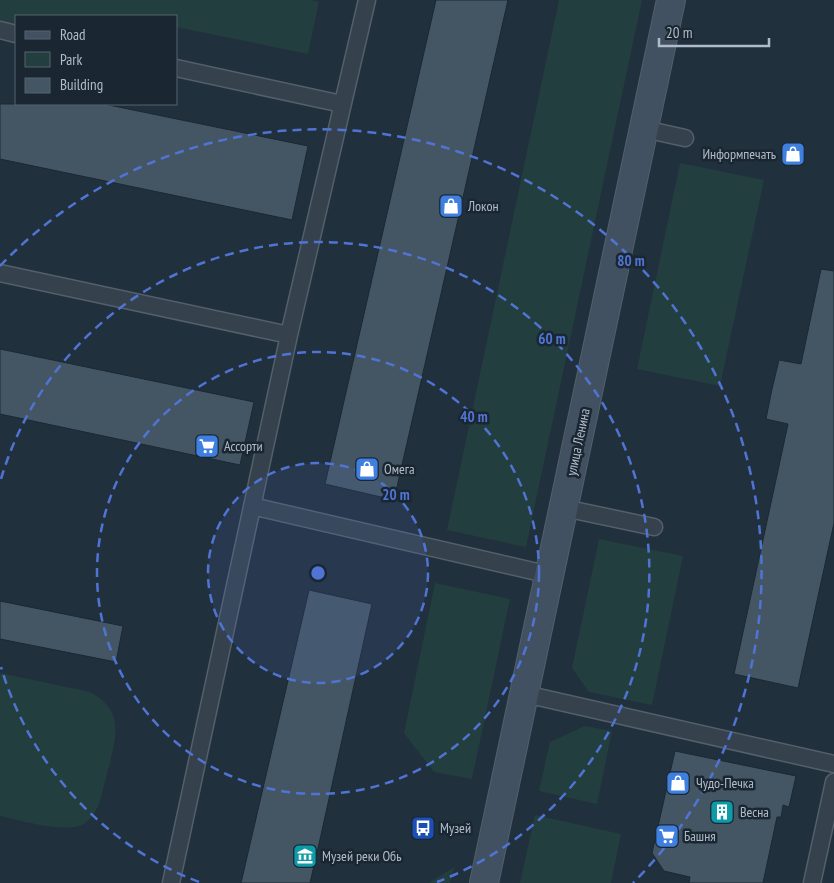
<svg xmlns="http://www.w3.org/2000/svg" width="834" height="883" font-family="'PT Sans Narrow',sans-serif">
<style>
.green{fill:#233e3e}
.building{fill:#445664;stroke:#1c2934}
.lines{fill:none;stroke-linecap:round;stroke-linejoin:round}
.service-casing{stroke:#535f6b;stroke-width:19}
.secondary-casing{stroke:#535f6b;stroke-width:30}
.service{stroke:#35424d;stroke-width:16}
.secondary{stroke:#425161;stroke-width:28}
.ring{fill:none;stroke:#5074d3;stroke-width:2.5;stroke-dasharray:9 6}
.labels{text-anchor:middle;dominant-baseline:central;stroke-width:5;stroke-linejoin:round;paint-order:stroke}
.poi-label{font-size:14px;fill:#b0bcc9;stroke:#1a2732;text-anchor:start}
.street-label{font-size:14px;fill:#b0bcc9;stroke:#1a2732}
.centre{fill:#5074d3;stroke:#1a2732;stroke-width:2.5}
.ring-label{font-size:15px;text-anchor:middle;font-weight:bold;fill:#5074d3;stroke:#1a2732;stroke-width:5;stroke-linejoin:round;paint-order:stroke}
</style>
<rect width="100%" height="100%" fill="#21303d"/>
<!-- green -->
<path class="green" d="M0,0H311L319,2L308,54L176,27V16H16V24L0,21Z
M559,0H642L526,547L447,530Z
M680,163L764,180L720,386L637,369Z
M599,539L683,556L652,705L589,692L572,668Z
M435,583L510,599L472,779L434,772L404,733Z
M0,673L90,692C123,710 117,732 110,763C106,777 103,790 99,804C95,812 92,818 85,823C69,835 19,820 0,816Z
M585,726L612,731L597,804L539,791L550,742Z
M535,815L621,834L611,883H520Z
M454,867L450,883H429Z"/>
<!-- building -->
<path class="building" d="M436,0H508L394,500L325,484Z
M0,104H104L308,146L292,220L0,159Z
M821,269L834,271V523L798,688L734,674L788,424L766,419L772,389L779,360L801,364Z
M0,349L254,402L240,465L0,414Z
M309,590L372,604L319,844L310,883H241Z
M0,601L123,626L116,662L0,639Z
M675,751L796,776L789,807L783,805L781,817H777L763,883H689L690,877L664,871L652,853Z"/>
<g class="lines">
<!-- service casing -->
<g class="service-casing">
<path id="service" d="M0,30L16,34
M176,68L342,104
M644,129L685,138
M0,273L289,335
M252,506L550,575
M564,508L654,527
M525,694L834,764
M171,883L289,335L367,0
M812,883L834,782"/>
</g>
<!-- secondary casing -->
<g class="secondary-casing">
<path id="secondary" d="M484,883L671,0"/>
</g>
<!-- service -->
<use href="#service" class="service"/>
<!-- secondary -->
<use href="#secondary" class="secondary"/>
</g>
<!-- distance rings -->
<circle cx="318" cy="573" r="110" fill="#5074d3" fill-opacity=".12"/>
<g class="ring">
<circle cx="318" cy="573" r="110"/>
<circle cx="318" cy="573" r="221"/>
<path d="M199 882A331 331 0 0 1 1 667M1 479A331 331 0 1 1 437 882"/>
<path d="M0 266A442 442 0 1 1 633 883"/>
</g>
<!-- icons -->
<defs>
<g id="shop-square" transform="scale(1.25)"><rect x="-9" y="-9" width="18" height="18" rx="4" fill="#3f7fe0" stroke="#1a2732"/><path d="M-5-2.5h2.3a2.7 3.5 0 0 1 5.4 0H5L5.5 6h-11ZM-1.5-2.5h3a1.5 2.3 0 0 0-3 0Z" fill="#fff"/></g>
<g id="supermarket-square" transform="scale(1.25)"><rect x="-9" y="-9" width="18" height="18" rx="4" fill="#3f7fe0" stroke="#1a2732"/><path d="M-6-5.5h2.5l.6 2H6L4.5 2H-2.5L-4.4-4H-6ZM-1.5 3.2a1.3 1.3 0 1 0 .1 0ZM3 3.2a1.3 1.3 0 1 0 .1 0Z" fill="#fff"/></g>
<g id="building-square" transform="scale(1.25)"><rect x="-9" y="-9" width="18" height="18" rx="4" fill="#0f9aa8" stroke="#1a2732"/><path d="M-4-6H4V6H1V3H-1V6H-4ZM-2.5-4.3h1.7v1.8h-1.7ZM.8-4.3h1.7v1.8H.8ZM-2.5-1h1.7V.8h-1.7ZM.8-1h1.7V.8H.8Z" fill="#fff"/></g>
<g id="bus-square" transform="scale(1.25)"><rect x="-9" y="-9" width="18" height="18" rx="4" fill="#1a4fb4" stroke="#1a2732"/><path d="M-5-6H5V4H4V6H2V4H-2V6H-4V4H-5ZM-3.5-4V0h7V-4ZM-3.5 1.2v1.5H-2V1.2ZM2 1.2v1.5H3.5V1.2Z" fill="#fff"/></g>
<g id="museum-square" transform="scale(1.25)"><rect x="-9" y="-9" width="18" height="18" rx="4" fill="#0f9aa8" stroke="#1a2732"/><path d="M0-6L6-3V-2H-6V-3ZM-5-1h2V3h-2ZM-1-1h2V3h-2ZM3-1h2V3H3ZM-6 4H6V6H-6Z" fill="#fff"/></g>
</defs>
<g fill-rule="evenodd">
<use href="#shop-square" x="793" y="154"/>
<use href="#shop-square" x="451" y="206"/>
<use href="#supermarket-square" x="207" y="446"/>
<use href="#shop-square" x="367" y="469"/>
<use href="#shop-square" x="678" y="783"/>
<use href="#building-square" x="722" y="812"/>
<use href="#bus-square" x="423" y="828"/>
<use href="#supermarket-square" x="667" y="836"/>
<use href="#museum-square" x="305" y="856"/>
</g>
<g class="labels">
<!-- poi labels -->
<g class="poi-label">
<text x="776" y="154" text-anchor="end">Информпечать</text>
<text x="468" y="206">Локон</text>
<text x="224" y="446">Ассорти</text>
<text x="384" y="469">Омега</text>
<text x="696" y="783">Чудо-Печка</text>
<text x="740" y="812">Весна</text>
<text x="440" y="828">Музей</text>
<text x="684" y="836">Башня</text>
<text x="322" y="856">Музей реки Обь</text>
</g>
<!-- street labels -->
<g class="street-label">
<text transform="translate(578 442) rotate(-78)">улица Ленина</text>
</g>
</g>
<circle cx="318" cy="573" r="8" class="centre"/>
<g class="ring-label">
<text x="631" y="266">80 m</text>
<text x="552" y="344">60 m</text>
<text x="474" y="422">40 m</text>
<text x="396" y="500">20 m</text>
</g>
<!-- legend -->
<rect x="15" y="15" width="162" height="90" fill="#1a2732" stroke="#56636e"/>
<rect x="25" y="31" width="25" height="8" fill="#425161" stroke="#56636e"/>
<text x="60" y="40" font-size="15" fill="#b0bcc9">Road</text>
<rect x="25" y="52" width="25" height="15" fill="#233e3e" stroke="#56636e"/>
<text x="60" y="65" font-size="15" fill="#b0bcc9">Park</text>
<rect x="25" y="78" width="25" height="15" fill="#445664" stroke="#56636e"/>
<text x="60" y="90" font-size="15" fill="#b0bcc9">Building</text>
<!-- scale -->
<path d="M659 38v8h110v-8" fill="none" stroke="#b0bcc9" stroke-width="2.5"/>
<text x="666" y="38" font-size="15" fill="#b0bcc9" stroke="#1a2732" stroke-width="4" paint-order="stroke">20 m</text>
</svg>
